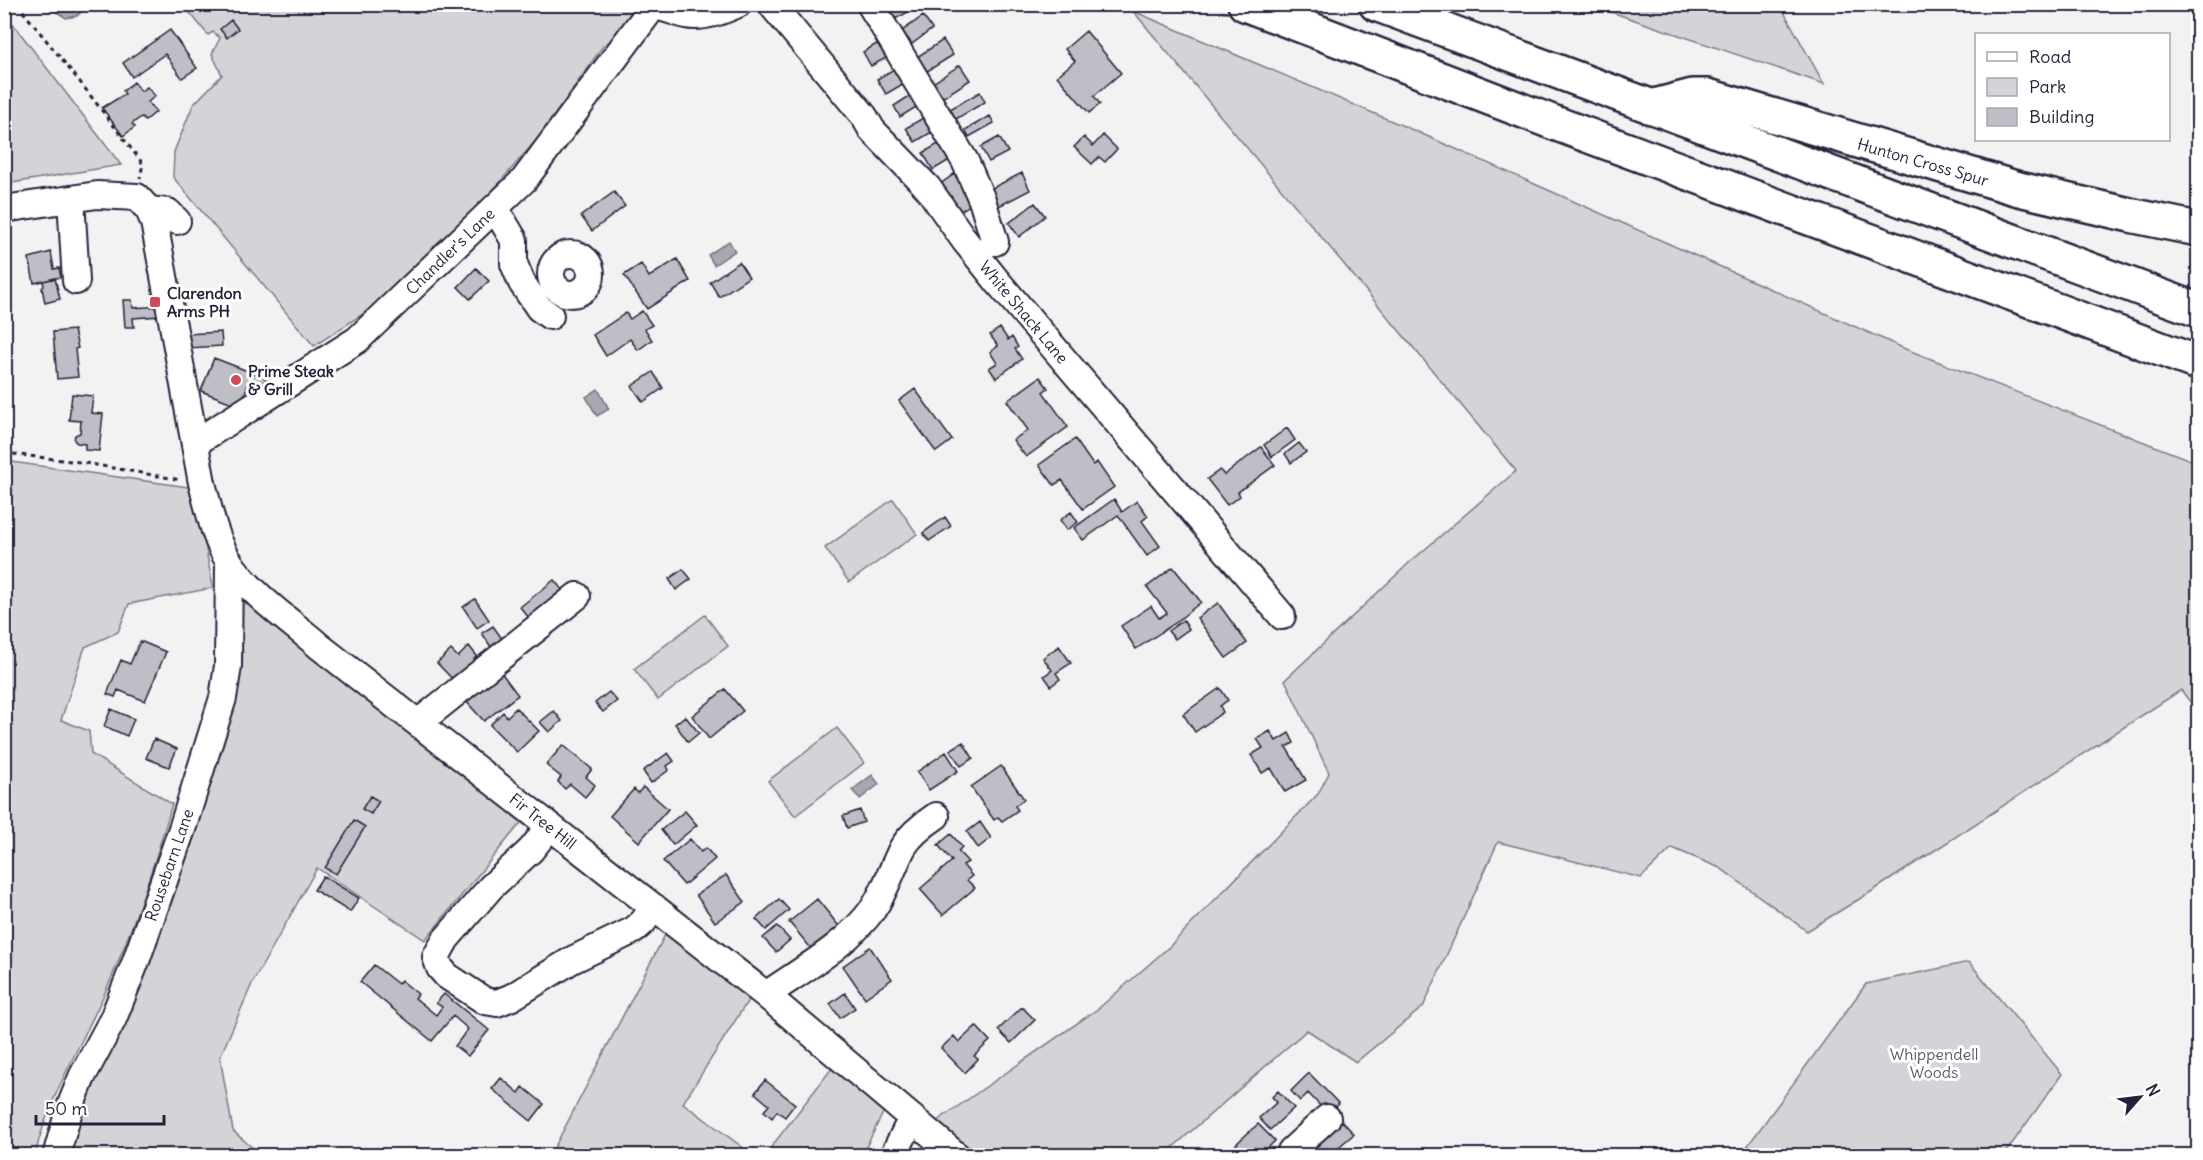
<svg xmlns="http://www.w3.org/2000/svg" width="2203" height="1160" font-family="Delius,sans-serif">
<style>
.green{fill:#d3d3d8;stroke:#7a7a8a;stroke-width:1.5}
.water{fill:#a8a8b2;stroke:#727282;stroke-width:1.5}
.building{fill:#bebec6;stroke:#22223b;stroke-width:1.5}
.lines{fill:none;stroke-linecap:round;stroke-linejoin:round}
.minor-casing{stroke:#22223b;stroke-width:30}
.highway-casing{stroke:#22223b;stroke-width:38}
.path{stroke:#22223b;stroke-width:3;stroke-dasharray:4.5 4.5;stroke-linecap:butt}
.minor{stroke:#fff;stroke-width:26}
.highway{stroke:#fff;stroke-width:33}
.poi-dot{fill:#d1495b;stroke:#fff;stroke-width:2}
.labels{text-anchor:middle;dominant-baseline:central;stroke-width:6;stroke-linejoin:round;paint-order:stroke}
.street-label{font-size:16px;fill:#22223b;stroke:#fff}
.poi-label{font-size:16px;font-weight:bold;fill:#22223b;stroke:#fff;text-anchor:start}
.park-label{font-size:16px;fill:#57576a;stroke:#fff}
</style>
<rect width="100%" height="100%" fill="#f2f2f3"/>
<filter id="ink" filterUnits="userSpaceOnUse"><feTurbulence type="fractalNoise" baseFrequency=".0167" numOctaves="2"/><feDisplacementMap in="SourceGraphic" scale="12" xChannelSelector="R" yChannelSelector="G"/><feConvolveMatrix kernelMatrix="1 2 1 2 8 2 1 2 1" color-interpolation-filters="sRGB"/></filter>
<g filter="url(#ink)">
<!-- green -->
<path class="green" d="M179,5H638L634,23L603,46L539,137L460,228L366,312L314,346L173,177L174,152L193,105L222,75L212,54L220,38L213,32L208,35L191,14Z
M1590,5H1780L1824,84Z
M1133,11L1420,133L1903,348L2198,463V712L2181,690L1874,890L1807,931L1720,868L1672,848L1641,878L1498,842L1423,1007L1356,1062L1307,1030L1164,1155H973L934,1123L1099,1008L1170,946L1318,794L1329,773L1285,680L1409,563L1516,471Z
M4,12L121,165L5,184Z
M5,461L195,488L213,588L129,604L118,632L85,647L61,720L89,731L91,754L172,804C156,860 137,917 114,972C89,1033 50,1091 35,1155L5,1156Z
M893,499L917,534L849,582L825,548Z
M255,600L524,819L425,940L317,868L252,984L220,1057L233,1131L261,1155L68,1156L79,1112L125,1021L238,604Z
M705,615L728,646L658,700L634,669Z
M837,728L864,763L795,816L768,781Z
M666,933L749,999L683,1103L753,1155L550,1156Z
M1969,962L2062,1074L2004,1155H1741L1866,984Z
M832,1068L884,1111L862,1155H765Z"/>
<!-- water -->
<path class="water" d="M52,5V4L88,5L77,16L66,18L54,10Z
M729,241L735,251L714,265L708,255Z
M598,389L609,409L597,416L586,397Z
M872,775L879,784L860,799L852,790Z"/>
<!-- building -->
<path class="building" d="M888,4H909L912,10L895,19Z
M923,16L932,29L912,44L902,31Z
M231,20L238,29L227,38L220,29Z
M170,30L197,68L182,78L165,54L132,77L123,63Z
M1086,31L1121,73L1094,96L1100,104L1089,113L1057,76L1075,61L1065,49Z
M943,40L953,55L926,72L917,57Z
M880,42L888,57L871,66L863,52Z
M960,65L970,80L942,98L933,83Z
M899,66L908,81L886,94L877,79Z
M134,82L141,91L147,87L155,96L148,102L156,112L145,121L141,117L132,124L135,127L123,136L102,108L125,94L123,91Z
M980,92L985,102L956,119L950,109Z
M914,93L921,104L900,117L894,106Z
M928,115L937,129L915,142L906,128Z
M990,116L994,123L969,137L965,130Z
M1103,135L1117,149L1105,162L1099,157L1092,164L1074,147L1084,137L1093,146Z
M999,137L1008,152L989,162L981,147Z
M943,141L953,158L933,170L923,153Z
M1022,173L1030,190L995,208L986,191Z
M954,174L974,202L959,212L939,185Z
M614,192L625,206L592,231L581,216Z
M1035,203L1045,216L1019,237L1009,223Z
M51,252L54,269L59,268L61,277L34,283L29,258Z
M677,259L690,281L647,309L624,275L641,264L649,277Z
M739,262L749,277L719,297L710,282Z
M476,268L489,281L470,299L458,287Z
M55,278L60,299L45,303L42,288L44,286L43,281Z
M123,300H132L133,308L160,306V316L133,318L134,327H125Z
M642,311L652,325L645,329L652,340L638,350L630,339L606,356L593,335L626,313L630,319Z
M1000,328L1008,340L1012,337L1018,347L1015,349L1022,359L996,378L989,368L997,363L990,352L998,346L990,335Z
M74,330L78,348L75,349L78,377L57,379L53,332Z
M221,332L222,346L187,348L186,334Z
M214,358L266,378L263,387L249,382L240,406L201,391Z
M653,372L663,388L643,402L632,386Z
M1040,377L1048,388L1043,392L1068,427L1026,457L1013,440L1028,430L1007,401Z
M915,389L952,440L936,452L899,401Z
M72,394L93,396L91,413L103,414L99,451L85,450V444L77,443L74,440L75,435L80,433L81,421L69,420Z
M1287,428L1295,440L1272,457L1264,445Z
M1075,439L1093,465L1097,462L1114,487L1083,509L1062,480L1054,485L1039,465Z
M1299,443L1306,452L1291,463L1285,454Z
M1261,447L1275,465L1238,492L1240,496L1227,505L1207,479L1220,470L1224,475Z
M1114,499L1122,512L1137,501L1148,516L1142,521L1160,546L1147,556L1118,515L1083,540L1074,528Z
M1071,512L1078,522L1067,530L1060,520Z
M945,517L951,526L929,541L923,533Z
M1173,567L1201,602L1175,623L1136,649L1121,626L1151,606L1159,618L1167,613L1147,587Z
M683,569L691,579L676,590L669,579Z
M554,580L569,598L535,625L520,607Z
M475,599L489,620L477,628L463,607Z
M1218,603L1247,643L1226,658L1197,618Z
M1183,620L1189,629L1175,639L1168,631Z
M493,626L503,640L491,647L482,633Z
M140,641L166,652L145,701L118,690L115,697L107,694L121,660L130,664Z
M469,646L477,656L474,659L481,667L460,687L437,663L451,650L458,657Z
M1059,646L1071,663L1056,673L1060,679L1051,686L1044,676L1052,670L1043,658Z
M500,671L518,695L484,721L464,699Z
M1220,688L1228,700L1220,706L1223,712L1195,732L1183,714Z
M725,689L743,711L709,739L692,716Z
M609,692L617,701L603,712L595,703Z
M516,708L539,731L517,752L490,725L503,712L507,717Z
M111,709L134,719L127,736L104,726Z
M554,711L562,721L549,732L540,722Z
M685,716L699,733L688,742L675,724Z
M1270,731L1276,741L1289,733L1294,743L1286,747L1306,780L1285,792L1271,768L1262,773L1251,755L1263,748L1257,739Z
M154,739L177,749L169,767L146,758Z
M963,742L973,758L961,766L950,750Z
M563,745L592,769L586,777L595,785L585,797L570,784L565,789L558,782L561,777L546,765Z
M946,752L958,771L929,790L917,772Z
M668,753L674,761L667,766L669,770L651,783L643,771Z
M1001,766L1024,799L1015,806L1018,810L1002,821L998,817L994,820L971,787Z
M643,787L668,809L639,842L610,816L634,789L638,793Z
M370,796L379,801L371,814L362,809Z
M860,810L864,822L847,828L843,816Z
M685,811L697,825L673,845L661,830Z
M354,820L365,827L336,874L325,868Z
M980,822L991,838L978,848L967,832Z
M951,834L962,847L958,851L968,862L963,865L972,876L967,880L975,888L943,915L920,889L952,861L938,845Z
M690,839L701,852L706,848L715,859L684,885L663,861Z
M726,875L745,902L715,922L696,895Z
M323,876L359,898L350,912L314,890Z
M779,899L789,910L766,930L756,919Z
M817,899L842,930L815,953L789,922Z
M777,926L790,940L776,952L763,938Z
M870,947L892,979L865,998L843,966Z
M374,965L398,984L401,980L418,994L415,998L436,1015L442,1007L436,1003L444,994L489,1030L468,1056L455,1046L468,1029L453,1016L432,1041L360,982Z
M845,993L855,1008L840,1018L830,1004Z
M1022,1007L1035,1020L1011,1043L998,1030Z
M976,1026L990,1041L974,1056L978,1059L965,1073L941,1048L954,1036L959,1042Z
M1309,1073L1339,1104L1328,1114L1308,1093L1300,1101L1291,1091Z
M501,1078L519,1093L523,1087L544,1104L531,1121L492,1089Z
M765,1080L795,1104L785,1117L777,1111L772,1118L764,1111L769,1105L755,1093Z
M1278,1091L1294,1108L1270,1130L1259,1118L1277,1102L1272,1097Z
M1342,1121L1354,1134L1328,1156H1302Z
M1258,1124L1275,1141L1259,1156H1247L1236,1144Z
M1235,1146L1244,1156H1224Z"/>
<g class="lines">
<!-- minor casing -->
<g class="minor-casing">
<path id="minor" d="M771,4L864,116L872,130L928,188L965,241L997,281L1282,616
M870,4L965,161L982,200L995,242
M654,6C665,8 675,12 686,15C702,19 723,11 738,4
M71,199L76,281
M495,208L514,240V264L522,283L539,308L550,316
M4,209L97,195L137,197L149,210L154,222L202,483C209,510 215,540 230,563C253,596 289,620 319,646L766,995L957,1156
M149,210L168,212L177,221
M551 274a20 20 0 1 1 40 0a20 20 0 1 1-40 0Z
M195,443L357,340L524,180L655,4
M418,723L577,596
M550,826L531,850L491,887L446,939L436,957L440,968L447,976L485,1001L497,1003L512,997L572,960L634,930L643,922L654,907
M766,995C803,969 846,946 873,909C886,890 892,868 903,847C911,834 924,824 936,816
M56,1156L70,1107L82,1077L113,1019L136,961L183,826L223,698L228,666L229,561
M893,1156L912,1118
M1290,1156L1291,1151L1327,1118"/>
</g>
<!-- highway casing -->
<g class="highway-casing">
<path id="highway" d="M1245,4L1552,122L2198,363
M1376,4L2198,310
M1651,107L1693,96H1708L2019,189L2130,215L2198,229"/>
</g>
<!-- path -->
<path class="path" d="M17,4L80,82L143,164L140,178
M4,453L79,462L181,480"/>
<!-- minor -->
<use href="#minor" class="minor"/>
<!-- highway -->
<use href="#highway" class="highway"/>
</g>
</g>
<!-- markers -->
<g class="poi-dot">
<rect x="149" y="296" width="12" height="12" rx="3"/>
<circle cx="236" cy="380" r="6"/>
</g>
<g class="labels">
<!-- street labels -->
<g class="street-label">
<text transform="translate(1923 162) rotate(16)">Hunton Cross Spur</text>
<text transform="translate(450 251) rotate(-44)">Chandler's Lane</text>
<text transform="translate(1024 312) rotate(50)">White Shack Lane</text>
<text transform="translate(543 821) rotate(38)">Fir Tree Hill</text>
<text transform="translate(169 865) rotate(-71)">Rousebarn Lane</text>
</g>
<!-- poi labels -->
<g class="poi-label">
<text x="167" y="293">Clarendon<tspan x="167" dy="18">Arms PH</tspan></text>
<text x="248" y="371">Prime Steak<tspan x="248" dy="18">&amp; Grill</tspan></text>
</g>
<!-- park labels -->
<g class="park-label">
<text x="1934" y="1054">Whippendell<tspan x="1934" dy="18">Woods</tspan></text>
</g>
</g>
<!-- margin -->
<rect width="2203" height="1160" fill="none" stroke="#fff" stroke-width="24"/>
<rect x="12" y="12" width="2179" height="1136" fill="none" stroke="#22223b" stroke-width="2" filter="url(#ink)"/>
<!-- legend -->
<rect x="1975" y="33" width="195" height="108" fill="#ffffff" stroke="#a7a7b1" stroke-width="1.5"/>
<rect x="1987" y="52" width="30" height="9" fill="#ffffff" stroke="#a7a7b1" stroke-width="1.5"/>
<text x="2029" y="63" font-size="18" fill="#22223b">Road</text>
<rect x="1987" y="78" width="30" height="18" fill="#d3d3d8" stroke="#a7a7b1" stroke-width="1.5"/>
<text x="2029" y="93" font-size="18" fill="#22223b">Park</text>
<rect x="1987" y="108" width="30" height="18" fill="#bebec6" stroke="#a7a7b1" stroke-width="1.5"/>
<text x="2029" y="123" font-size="18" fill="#22223b">Building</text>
<!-- north arrow -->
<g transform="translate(2140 1097) rotate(62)" stroke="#ffffff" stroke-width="4.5" paint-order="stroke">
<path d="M0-4.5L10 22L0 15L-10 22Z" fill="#22223b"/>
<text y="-9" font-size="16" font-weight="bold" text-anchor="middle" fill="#22223b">N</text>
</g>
<!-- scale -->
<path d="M36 1115v9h128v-9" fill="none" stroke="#22223b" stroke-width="3"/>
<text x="45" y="1115" font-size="18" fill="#22223b" stroke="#ffffff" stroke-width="4.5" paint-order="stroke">50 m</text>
</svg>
